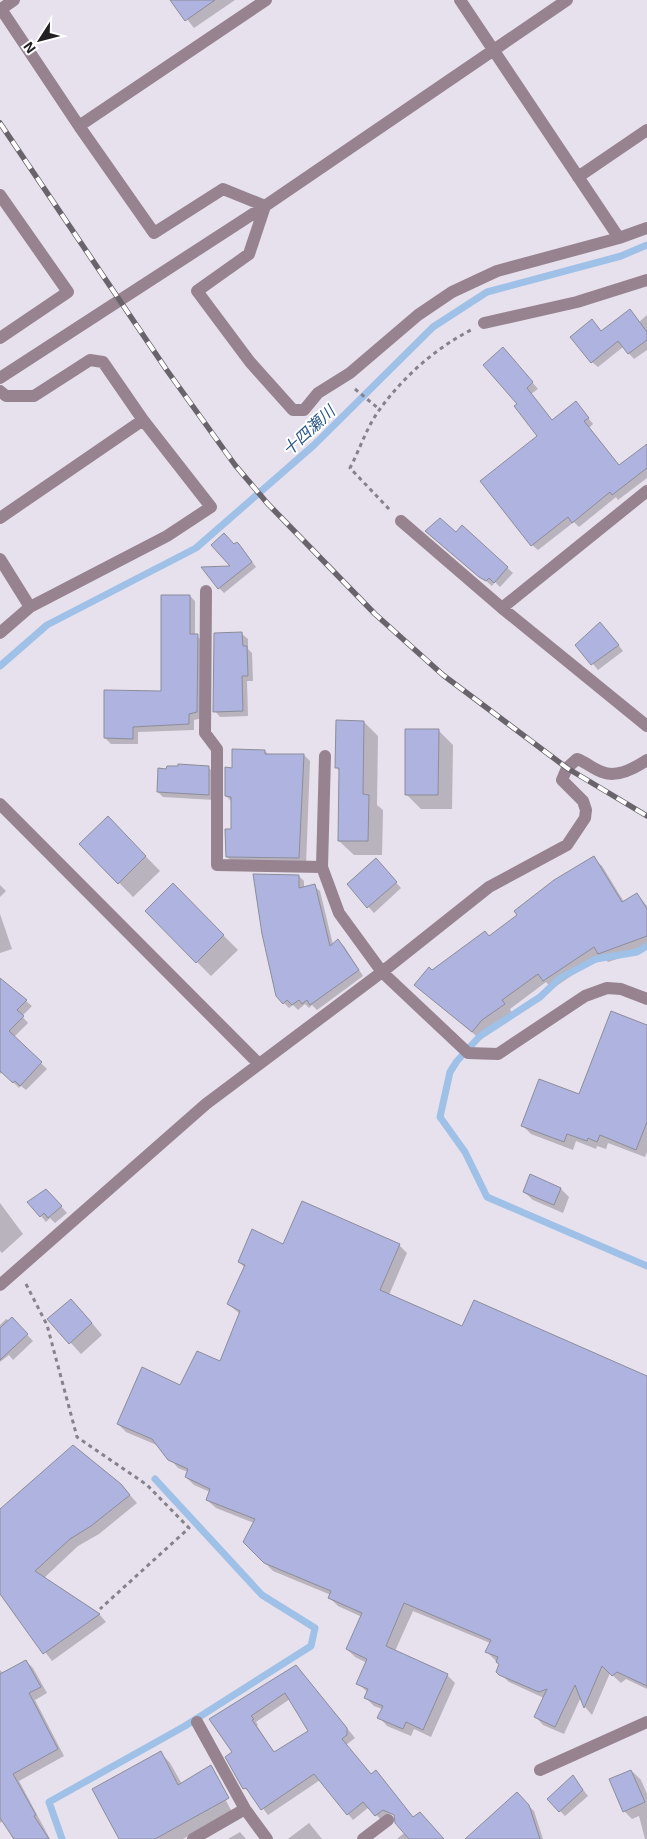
<svg xmlns="http://www.w3.org/2000/svg" width="647" height="1839" font-family="'Exo 2','Noto Sans JP',sans-serif">
<style>
.shadow{fill:#0003;fill-rule:evenodd}
.lines{fill:none;stroke-linecap:round;stroke-linejoin:round}
.stream{stroke:#9fc0e7;stroke-width:7}
.building{fill:#afb3e0;stroke:#8c8d9a;fill-rule:evenodd}
.path{stroke:#86818a;stroke-width:3;stroke-dasharray:4 4;stroke-linecap:butt}
.minor{stroke:#978390;stroke-width:12}
.rail-casing{stroke:#69646c;stroke-width:5.5}
.rail{stroke:#fff;stroke-width:4;stroke-dasharray:11;stroke-linecap:butt}
.labels{text-anchor:middle;dominant-baseline:central;stroke-width:4;stroke-linejoin:round;paint-order:stroke}
.water-label{font-size:16px;font-style:italic;fill:#2a5788;stroke:#fff}
</style>
<rect width="100%" height="100%" fill="#e7e0ed"/>
<!-- shadow -->
<path class="shadow" d="M172,0H235L194,28Z
M647,315V350L634,359L623,347L598,367L592,362L597,326L602,332L639,322Z
M508,354L538,389L531,394L552,421L581,409L593,424L589,428L619,466L647,445V478L618,500L616,497L579,527L574,522L538,550L532,545L539,436L519,404Z
M435,522L456,534L462,526L513,573L500,587L495,582L492,586L427,531Z
M234,546L242,548L256,567L224,593L219,588L233,568Z
M190,596L195,601V635L203,641L202,718L194,720V730L138,732V744H111L105,738L162,692Z
M606,629L623,651L598,670L577,645Z
M242,634L248,639V649L252,653L253,681H247L248,716L220,717L215,711Z
M364,722L378,736L377,805L383,810L382,855H354L339,841L340,772L337,768Z
M438,730L453,745L452,809H421L406,794Z
M265,751L269,755H304L310,761L306,865L234,863L227,857L233,830L232,802L226,796L233,769Z
M208,767L214,773V800L163,797L158,792Z
M108,818L160,871L133,897L81,844Z
M593,858L602,866L624,902L637,894L647,906V949L608,962L602,955L552,989L546,982L510,1009L512,1013L491,1028L481,1040L416,985L432,971L490,937Z
M381,866L401,888L374,913L348,884Z
M299,876L304,881V888L314,886L320,891L333,945L338,941L344,946L363,976L317,1010L312,1005L309,1008L305,1004L298,1010L293,1005L289,1008L284,1003Z
M0,885L6,891L0,897Z
M173,885L238,950L211,976L146,911Z
M0,914L12,949L0,953Z
M0,987L26,1001L32,1006L22,1016L28,1023L14,1037L47,1069L26,1090L21,1086L19,1088L3,1072L0,1074Z
M647,1026V1152L645,1157L608,1143L606,1149L597,1146L596,1149L576,1141L573,1150L531,1134L522,1125L580,1096Z
M531,1176L561,1189L569,1197L563,1213L533,1200L524,1192Z
M52,1196L67,1213L55,1223L50,1218L46,1222L41,1216Z
M0,1203L23,1234L2,1253L0,1251Z
M284,1245H399L407,1253L389,1295L463,1328L647,1378V1689L626,1679L621,1683L610,1673L592,1715L585,1707L581,1697L564,1734L543,1725L535,1716L544,1698L509,1682L497,1671L500,1665L487,1652L490,1643L413,1611L395,1651L447,1675L455,1683L431,1737L414,1729L411,1736L387,1726L379,1717L382,1709L374,1706L365,1697L367,1692L358,1683L367,1663L355,1657L347,1649L362,1617L338,1606L329,1597L331,1595L273,1571L244,1542L254,1523L216,1508L207,1500L210,1492L194,1485L186,1477L188,1472L178,1468L159,1446L126,1432L118,1424L220,1362L240,1314L228,1304L245,1268L239,1262Z
M82,1311L102,1335L81,1354L49,1319Z
M6,1319L18,1325L33,1341L13,1360L9,1355L0,1362V1325Z
M121,1485L137,1503L99,1534L78,1546L44,1578L99,1614L106,1622L52,1661L0,1594V1510Z
M26,1661L33,1668L47,1693L35,1700L64,1756L19,1781L50,1839H13L3,1821L0,1823V1670L4,1674Z
M301,1672L355,1738L346,1745L371,1775L402,1804L381,1820L369,1807L353,1820L320,1780L268,1815L251,1793L244,1788L234,1753L211,1719ZM290,1699L310,1731L275,1753L257,1726L258,1725L256,1722Z
M161,1753L170,1763L182,1784L215,1780L232,1812L183,1839H121Z
M633,1772L641,1780L647,1794V1839H645L639,1816L632,1819L624,1811L611,1780Z
M573,1777L588,1796L565,1816L560,1811Z
M516,1794L534,1811L543,1839H473Z
M423,1817L443,1839H397Z
M309,1823L322,1839H288Z
M240,1832L246,1839H228Z"/>
<g class="lines">
<!-- stream -->
<path class="stream" d="M0,666L47,625L196,548L314,445L433,327L487,292L621,256L647,245
M647,946L637,952L596,959L560,978L540,997L480,1036L457,1061L450,1072L440,1117L465,1152L487,1197L647,1266
M62,1839L49,1802L185,1726L311,1646L315,1628L262,1595L155,1479"/>
</g>
<!-- building -->
<path class="building" d="M170,0H215L185,21Z
M630,309L647,332V340L628,354L618,341L591,363L570,337L592,319L601,331Z
M503,347L533,382L527,388L552,420L576,401L589,418L584,421L619,465L647,444V468L612,495L610,492L572,523L568,517L531,546L480,481L537,436L514,406L517,404L483,365Z
M440,518L456,532L462,525L508,567L494,583L489,578L486,581L479,577L425,531Z
M224,533L234,544L237,542L239,544L252,562L218,589L201,567L230,566L211,545Z
M161,595H190V634H198L197,712L189,714V724L133,727V739L104,738V690L161,691Z
M600,622L619,645L591,665L575,645Z
M242,632L243,646H247L248,676H242L243,711L213,712L214,633Z
M336,720L364,721L363,794L369,795L368,841H338L339,768H335Z
M405,729H439L438,795H405Z
M232,749L265,750V754H304L299,858L226,857L225,829H231V797L225,796V767L232,768Z
M178,764L209,766V795L157,792L158,768L166,769L167,766H178Z
M108,816L146,856L118,884L79,844Z
M594,856L622,902L637,893L647,909V936L598,954L594,947L543,981L538,974L502,1000L505,1004L482,1020L472,1032L414,985L429,967L432,970L485,931L489,936L517,915L514,911L554,880Z
M376,858L397,882L367,908L347,884Z
M253,874L299,875V888L315,884L330,946L338,939L359,970L310,1005L307,1000L302,1004L299,1000L292,1005L287,1000L283,1004L276,996L262,934Z
M173,883L224,935L196,963L145,911Z
M0,978L27,1000L17,1010L24,1016L9,1031L42,1062L20,1086L15,1081L13,1083L0,1071Z
M611,1011L647,1025V1122L636,1150L600,1135L597,1142L588,1138L587,1141L567,1134L564,1142L521,1126L539,1079L579,1094Z
M530,1174L561,1188L554,1205L523,1192Z
M46,1189L62,1206L48,1218L44,1213L40,1217L27,1202Z
M302,1201L400,1244L380,1290L462,1326L474,1300L647,1376V1686L617,1672L612,1676L602,1666L584,1708L575,1685L555,1727L534,1717L547,1689L539,1692L499,1675L496,1672L499,1664L496,1662L498,1657L485,1652L491,1640L404,1603L386,1646L448,1674L423,1730L406,1722L403,1729L377,1718L383,1706L364,1698L368,1689L356,1684L367,1659L346,1649L362,1613L328,1598L331,1591L264,1563L243,1542L255,1519L206,1500L210,1489L185,1477L188,1469L168,1460L152,1439L117,1424L142,1367L180,1385L197,1351L220,1361L240,1311L227,1304L245,1265L238,1262L252,1229L283,1244Z
M71,1299L92,1323L69,1344L47,1319Z
M12,1317L28,1334L0,1360V1328Z
M73,1445L121,1484L130,1495L91,1526L70,1539L35,1571L100,1614L43,1654L0,1594V1509Z
M26,1660L41,1687L29,1693L58,1749L13,1774L36,1815L34,1816L49,1839H14L0,1818V1674Z
M296,1665L347,1728V1735L342,1739L371,1774L376,1770L413,1817L420,1812L444,1839H409L395,1823L394,1815L383,1810L375,1816L363,1802L347,1815L314,1774L261,1810L246,1788L243,1789L225,1757L232,1752L209,1719ZM285,1693L308,1731L274,1752L252,1720L254,1719L251,1716Z
M161,1751L178,1785L211,1765L229,1798L155,1839H119L92,1789Z
M631,1770L645,1802L623,1812L609,1779Z
M573,1775L583,1790L559,1812L547,1799Z
M517,1792L529,1805L540,1839H465Z"/>
<g class="lines">
<!-- path -->
<path class="path" d="M355,389L379,409
M389,509L350,468C360,449 367,426 380,409C403,377 436,348 471,330
M26,1284L47,1325L77,1437L147,1485L189,1528L100,1609"/>
<!-- minor -->
<path class="minor" d="M14,0L1,9L79,126L154,233L223,189L265,206L249,254L197,291L250,362L293,410H304L318,393L350,373L418,315L452,292L497,271L619,238L647,228
M460,0L619,238
M79,126L266,0
M578,177L647,130
M0,195L68,292L0,338
M484,323L577,302L647,280
M0,378L265,206L567,0
M0,391L6,396H34L90,360L103,362L143,420L211,507L167,536L30,607L0,633
M0,518L143,420
M401,521L502,608L647,726
M0,559L30,607
M206,591L205,733L217,749V865L322,867
M502,608L647,491
M325,756L322,867L339,913L382,972L489,887L567,845L585,818L586,810L583,801L562,780L567,768L577,759C586,762 593,769 602,772C616,778 635,768 647,760
M0,804L259,1064
M0,1285L206,1104L382,972L468,1053L498,1054L585,996L607,988L621,989L647,999
M197,1722L245,1809L267,1839
M540,1770L647,1722
M193,1839L245,1809
M363,1839L388,1820"/>
<!-- rail casing -->
<g class="rail-casing">
<path id="rail" d="M0,123L166,369L235,465L268,504L375,614L443,675L567,768L647,816"/>
</g>
<!-- rail -->
<use href="#rail" class="rail"/>
</g>
<g class="labels">
<!-- water labels -->
<g class="water-label">
<text transform="translate(308 430) rotate(-43)">十四瀬川</text>
</g>
</g>
<!-- north arrow -->
<g transform="translate(40 40) rotate(234)" stroke="#ffffff" stroke-width="4" paint-order="stroke">
<path d="M0-4L9 19L0 12L-9 19Z" fill="#221f24"/>
<text y="-8" font-size="14" font-weight="bold" text-anchor="middle" fill="#221f24">N</text>
</g>
</svg>
